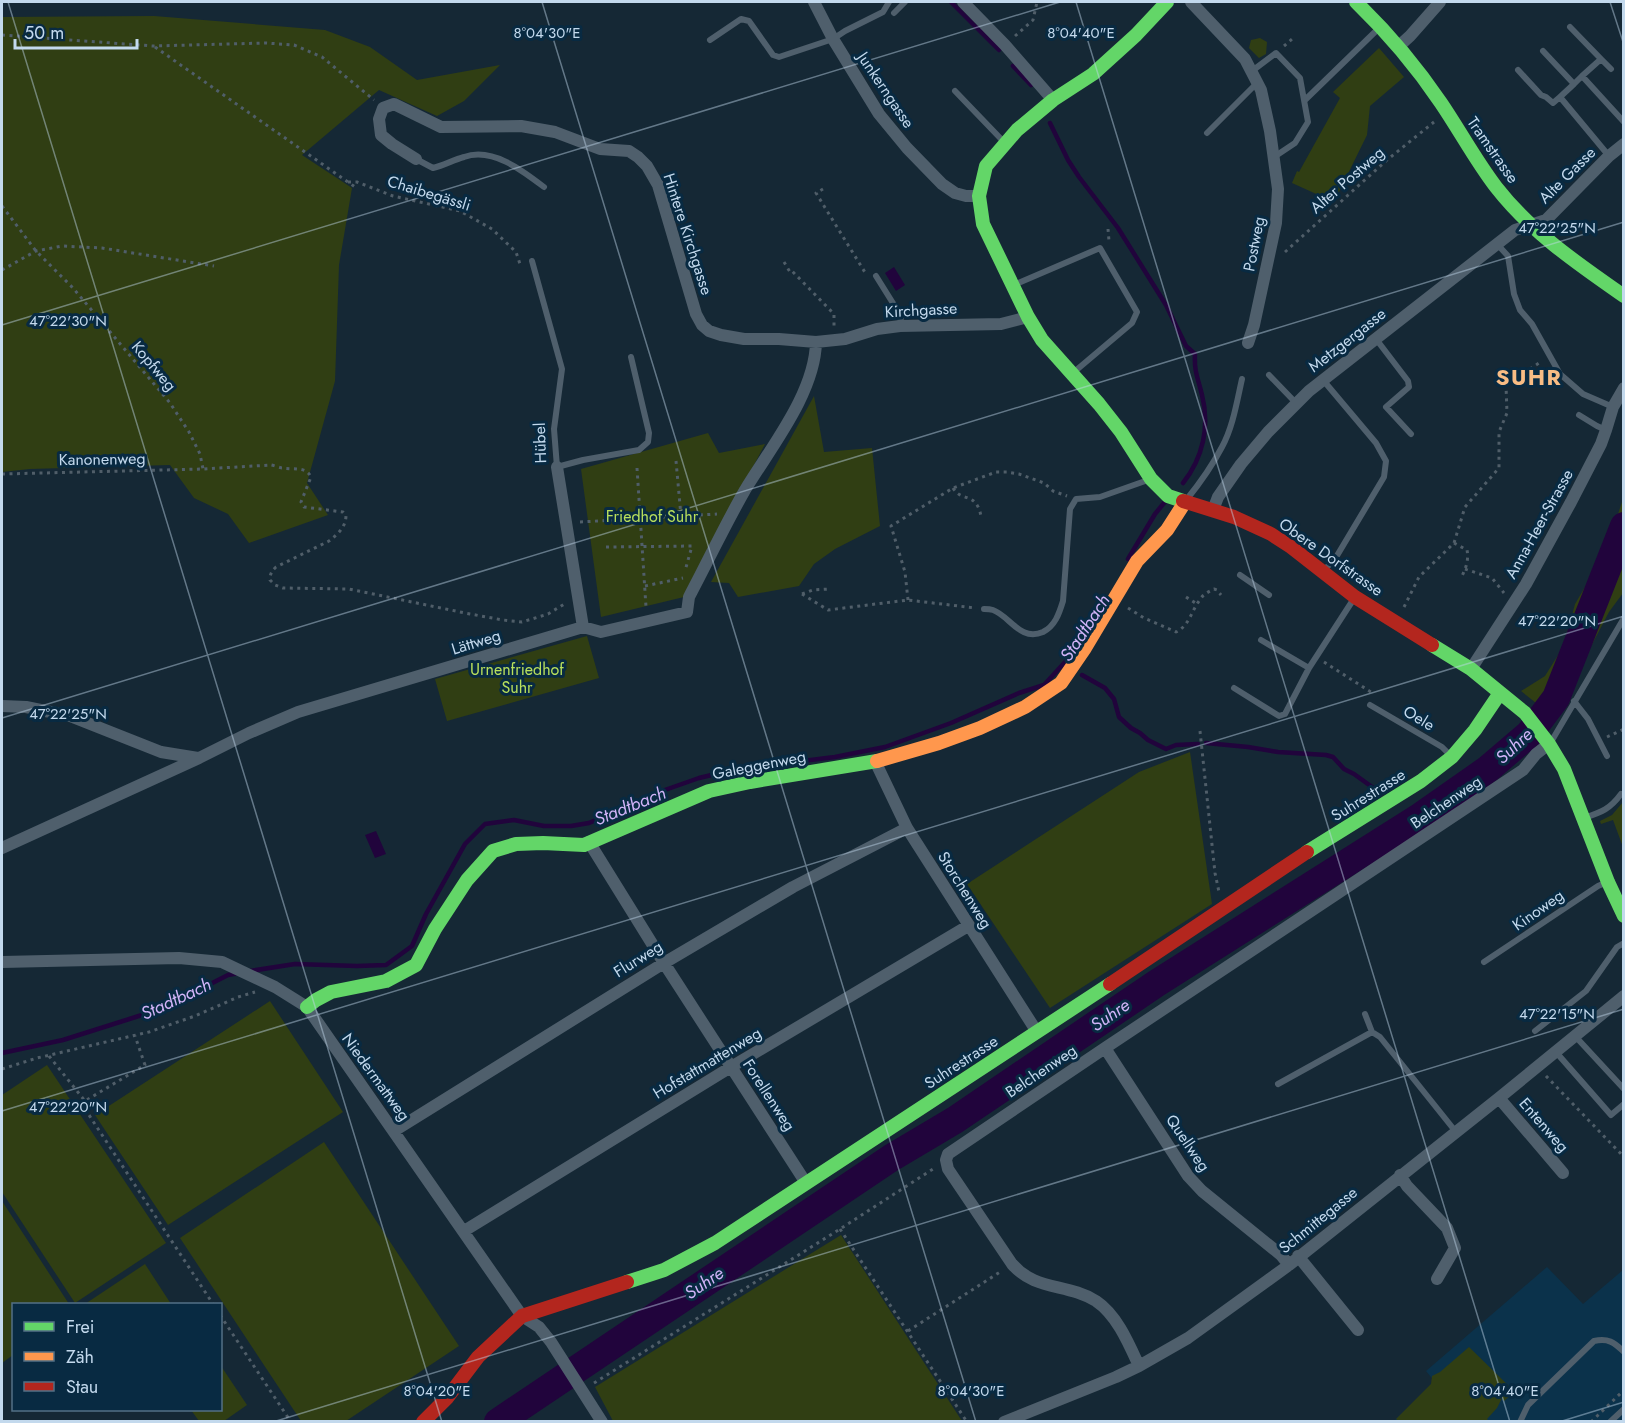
<svg xmlns="http://www.w3.org/2000/svg" width="1625" height="1423" font-family="Jost,sans-serif">
<style>
.built{fill:#0b324b}
.green{fill:#303e13}
.water{fill:#21043c}
.lines{fill:none;stroke-linecap:round;stroke-linejoin:round}
.stream{stroke:#21043c;stroke-width:4.5}
.river{stroke:#21043c;stroke-width:28}
.path{stroke:#505e69;stroke-width:3;stroke-dasharray:3 4.5;stroke-linecap:butt}
.lane{stroke:#4f5f6c;stroke-width:6}
.street{stroke:#4f5f6c;stroke-width:12}
.fast{stroke:#63d668;stroke-width:14}
.slow{stroke:#ff974d;stroke-width:14}
.jam{stroke:#b3261e;stroke-width:14}
.ticks{fill:none;stroke:#c3d9ed;stroke-width:1.5;stroke-opacity:0.45}
.labels{text-anchor:middle;dominant-baseline:central;stroke-width:6;stroke-linejoin:round;paint-order:stroke}
.street-label{font-size:16px;fill:#c3d9ed;stroke:#082a42}
.park-label{font-size:16px;fill:#b9e05c;stroke:#082a42}
.water-label{font-size:18px;font-style:italic;fill:#d1b4f8;stroke:#082a42}
.district-label{font-size:22px;font-weight:bold;letter-spacing:1.5px;fill:#f8bc84;stroke:#082a42}
.ticks-label{font-size:15px;text-anchor:middle;fill:#c3d9ed;stroke:#082a42;stroke-width:6;stroke-linejoin:round;paint-order:stroke}
</style>
<rect width="100%" height="100%" fill="#152835"/>
<!-- built -->
<path class="built" d="M1547,1267L1583,1304L1623,1270V1421H1394L1435,1382L1426,1371Z"/>
<!-- green -->
<path class="green" d="M154,16L325,30L370,47L417,80L500,65L464,101L437,116L379,90L302,155L352,188L339,265L335,381L307,483L328,515L249,543L228,514L194,498L170,465L30,469L2,472V17Z
M1260,38L1267,42L1266,54L1259,58L1249,48L1251,40Z
M1379,48L1404,77L1370,106L1367,135L1334,202L1292,183L1297,171L1299,172L1340,98L1333,92Z
M814,396L824,452L872,448L880,526L835,549L814,564L799,586L738,597L729,583L711,582Z
M708,433L719,453L765,444L684,597L601,617L581,469Z
M1623,499V593L1609,612L1587,654L1566,704L1552,723L1536,703L1521,691L1545,676L1560,652L1566,637L1575,604L1605,553Z
M587,636L599,678L447,721L435,679Z
M1190,752L1212,904L1050,1008L967,884L1139,772Z
M1623,802H1624L1623,847L1613,820L1601,824L1600,821L1612,815Z
M270,1001L343,1112L168,1225L95,1115Z
M47,1065L166,1243L75,1303L2,1192V1095Z
M324,1142L459,1346L346,1421H301L180,1238Z
M2,1201L69,1304H14L13,1355L2,1363Z
M841,1235L962,1421H613L595,1387Z
M145,1264L171,1304H85Z
M1469,1347L1515,1392L1504,1401L1502,1398L1497,1408L1487,1419L1489,1421L1400,1422L1396,1419L1431,1384L1432,1376L1440,1372Z
M221,1366L247,1405L224,1421H199L191,1410H220Z"/>
<!-- water -->
<path class="water" d="M894,267L905,285L896,291L885,273Z
M376,831L386,854L375,858L365,835Z"/>
<g class="lines">
<!-- stream -->
<path class="stream" d="M951,2L999,50
M1013,66L1031,85
M1050,123L1068,160L1079,177L1118,228L1166,305L1186,346L1195,354C1194,372 1198,378 1202,395C1210,426 1203,458 1183,483
M1128,559L1155,514L1164,503
M1082,675L1105,688L1114,699L1119,717L1131,728L1140,733L1148,740L1166,749L1176,745L1198,744
M1206,743L1248,747L1278,752L1326,755L1333,757L1344,769L1354,774L1379,792
M250,971L295,964L357,966L386,965L412,946L426,914L465,844L485,824L514,820L544,826H571L589,823L662,791L699,778L737,769L835,757L885,747L951,723L1019,693L1044,685L1066,661L1089,623
M2,1053L63,1040L145,1014L179,1000L228,975L239,973"/>
<!-- river -->
<path class="river" d="M498,1422L891,1158L955,1120L1157,983L1421,816L1488,769L1529,734L1556,698L1624,526"/>
<!-- path -->
<path class="path" d="M2,35L153,46L266,43L294,45L322,57L374,100
M1015,36L1033,20L1037,2
M1284,46L1292,39
M155,47L355,187
M348,182H357L393,196L460,211L492,229L516,252L520,264
M823,189L816,193L866,274
M2,206L36,251L73,288L170,403L189,432L200,454L203,469
M1108,229L1109,241
M1285,252L1387,160L1434,122
M784,262L790,272L792,271L834,314V326
M2,270L36,251L62,246L102,248L214,266
M676,461L681,516
M637,468L646,607
M2,474L203,469L271,465C272,465 281,468 282,468C293,470 306,466 311,477L301,502L304,507L343,512L346,515C346,527 338,534 329,541L276,567C272,571 270,573 270,580L275,585L283,588L349,589L470,614L503,620L522,622L548,614L566,603
M953,488C962,503 976,491 981,516
M580,522L717,514
M1454,543L1467,550C1469,559 1466,568 1462,576
M606,547L692,546L685,571
M1465,569L1492,578L1504,593
M645,586L683,578
M802,594L828,610L908,600L975,608
M802,594L813,590L829,589
M1186,597L1197,604
M908,600L905,572L891,526L953,488L996,472H1007L1019,474L1044,483L1053,491L1067,496
M1404,607L1419,577L1454,543L1465,507L1499,468V432L1507,413L1506,385L1542,361
M1128,608L1144,618L1176,632C1189,626 1191,612 1199,601C1202,595 1208,592 1214,589L1217,590L1221,595
M1324,662L1374,694
M1200,731L1215,873L1219,892
M1607,737L1624,729
M49,1056L85,1101L145,1065L135,1036
M2,1069L37,1058L149,1032L195,1016L238,997L255,992
M1546,1076L1624,1157
M85,1101L87,1112L213,1304
M840,1229L967,1422
M220,1315L291,1422
M908,1331L1000,1272
M594,1383L840,1229L933,1169
M1591,1422L1624,1390"/>
<!-- lane -->
<path class="lane" d="M894,13L905,2
M1570,27L1601,59L1582,76
M710,40L741,19L749,21L773,55L779,57L833,39L845,31L883,12L889,2
M1543,51L1574,84L1582,76L1624,122
M1601,59L1611,69
M1518,70L1541,95L1546,97L1553,103L1560,97L1609,156
M1252,71L1276,53L1300,78L1308,122L1295,143L1274,157
M955,91L1003,141
M1560,97L1574,84
M1305,100L1378,29
M1207,133L1257,83
M416,159L433,168C445,165 453,160 464,157C492,147 522,170 544,187
M1497,244L1508,256L1514,294L1520,310L1532,324L1560,374L1583,394L1613,407
M532,261L562,369L554,429L557,467L583,460L639,450L648,442L649,433L631,357
M876,276L901,316L900,326
M1016,284L1100,248L1137,312L1132,323L1074,372
M1376,339L1408,381L1409,387L1386,407L1411,434
M1269,375L1296,403
M1323,380L1376,443L1386,461L1384,477L1335,559L1324,570
M1579,415L1597,426L1606,430
M1187,499C1200,483 1212,466 1222,447C1233,427 1237,401 1242,379
M1240,575L1269,595
M984,609C987,609 990,609 993,610C1010,616 1020,642 1043,632C1055,626 1059,614 1063,601L1070,509L1076,499L1100,497L1148,480
M1261,640L1309,668
M1234,688L1279,716L1285,714L1309,668L1353,600
M1574,701L1588,719L1607,756
M1370,705L1442,747L1451,756
M1551,742L1624,618
M1584,818C1602,812 1610,809 1621,794
M1484,962L1598,886L1605,883
M1365,1014L1372,1032L1380,1037L1456,1132
M1535,1031L1586,991L1617,947L1624,943
M1575,1036L1624,1089
M1555,1051L1611,1115L1624,1104
M1278,1084L1372,1032
M1520,1422L1528,1405L1594,1341C1608,1338 1614,1342 1624,1352
M1610,1422L1624,1409"/>
<!-- street -->
<path class="street" d="M814,2L833,39L879,114L907,148L942,184L955,193L966,196H979
M963,2L1005,45L1053,100
M1191,2L1245,59L1261,90L1270,131L1278,189L1276,223L1254,325L1248,343
M1399,46L1410,36L1440,2
M416,159L392,144L381,135L379,119L383,108L394,104L441,127L521,126L555,132L600,149L629,151L638,157L647,166L658,185L696,314L702,325L709,331L721,335L744,339H779L816,342L845,339L877,329L900,326L1001,324L1028,317
M557,467L583,627
M1213,510L1218,497L1241,464L1268,432L1309,391L1515,230L1546,220L1609,156L1624,144
M1471,669L1526,584L1571,502L1601,444L1606,430L1613,407L1624,388
M2,706L26,707L70,716L161,752L198,758
M875,761L907,828L1037,1032
M589,842L664,963L806,1183
M2,848L199,758L249,733L298,712L583,627L601,632L687,612L689,597C708,561 725,525 745,490C771,447 815,393 816,342
M2,962L179,958L222,962L275,987L307,1007L522,1316L539,1327L551,1342L602,1422
M1105,1048L1188,1176L1202,1191L1281,1255L1289,1265
M1499,1098L1563,1173
M394,1131L664,963L793,887L907,828
M1400,1175L1407,1186L1447,1228L1455,1248L1437,1279
M464,1231L731,1067L968,926
M1298,1256L1358,1330
M1139,1366C1129,1344 1117,1315 1096,1301C1067,1283 1035,1291 1012,1264L948,1169L946,1160L948,1154L1105,1048L1523,770L1536,754L1549,744
M1004,1422L1116,1377L1139,1366L1188,1338L1289,1265L1499,1098L1624,996"/>
<!-- fast -->
<path class="fast" d="M1167,2L1136,35L1093,74L1053,100L1017,130L986,166L979,196L983,224L1028,317L1042,340L1099,404L1121,432L1151,479L1168,496L1183,501
M1356,2C1388,33 1416,66 1441,103C1460,131 1476,161 1496,187C1531,232 1578,264 1624,296
M1432,645L1471,669L1525,713L1549,744L1564,769L1608,882L1624,916
M1307,852L1421,781L1452,757L1475,730L1500,693
M307,1007L316,1000L331,992L386,981L416,965L435,929L467,880L493,851L516,844L543,843L584,845L709,791L750,782L877,761
M627,1282L664,1270L715,1243L1110,984"/>
<!-- slow -->
<path class="slow" d="M877,761L939,743L980,728L1025,707L1061,683L1085,648L1137,561L1167,530L1185,502"/>
<!-- jam -->
<path class="jam" d="M1183,501L1234,517L1271,534L1291,547L1355,597L1432,645
M1110,984L1307,852
M423,1422L447,1398L478,1357L522,1316L627,1282"/>
</g>
<!-- ticks -->
<path class="ticks" d="M8,2L442,1422M542,2L976,1422M1076,2L1510,1422M1610,2L1624,45M2,325L1060,2M2,718L1624,222M2,1111L1624,616M273,1422L1624,1009M1559,1422L1624,1402"/>
<g class="labels">
<!-- street labels -->
<g class="street-label">
<text transform="translate(886 90) rotate(56)">Junkerngasse</text>
<text transform="translate(1493 150) rotate(55)">Tramstrasse</text>
<text transform="translate(1567 175) rotate(-45)">Alte Gasse</text>
<text transform="translate(1347 180) rotate(-41)">Alter Postweg</text>
<text transform="translate(429 193) rotate(17)">Chaibegässli</text>
<text transform="translate(688 234) rotate(72)">Hintere Kirchgasse</text>
<text transform="translate(1254 244) rotate(-79)">Postweg</text>
<text transform="translate(921 310) rotate(-3)">Kirchgasse</text>
<text transform="translate(1347 340) rotate(-38)">Metzgergasse</text>
<text transform="translate(154 366) rotate(50)">Kopfweg</text>
<text transform="translate(540 443) rotate(-92)">Hübel</text>
<text transform="translate(102 459) rotate(-1)">Kanonenweg</text>
<text transform="translate(1539 524) rotate(-61)">Anna-Heer-Strasse</text>
<text transform="translate(1331 557) rotate(35)">Obere Dorfstrasse</text>
<text transform="translate(476 642) rotate(-17)">Lättweg</text>
<text transform="translate(1419 718) rotate(31)">Oele</text>
<text transform="translate(759 765) rotate(-11)">Galeggenweg</text>
<text transform="translate(1368 795) rotate(-32)">Suhrestrasse</text>
<text transform="translate(1446 802) rotate(-34)">Belchenweg</text>
<text transform="translate(965 890) rotate(58)">Storchenweg</text>
<text transform="translate(1538 910) rotate(-35)">Kinoweg</text>
<text transform="translate(638 959) rotate(-32)">Flurweg</text>
<text transform="translate(961 1062) rotate(-33)">Suhrestrasse</text>
<text transform="translate(707 1063) rotate(-31)">Hofstattmattenweg</text>
<text transform="translate(1041 1071) rotate(-34)">Belchenweg</text>
<text transform="translate(376 1077) rotate(54)">Niedermattweg</text>
<text transform="translate(769 1095) rotate(57)">Forellenweg</text>
<text transform="translate(1544 1125) rotate(49)">Entenweg</text>
<text transform="translate(1188 1143) rotate(56)">Quellweg</text>
<text transform="translate(1318 1220) rotate(-39)">Schmittegasse</text>
</g>
<!-- park labels -->
<g class="park-label">
<text x="652" y="516">Friedhof Suhr</text>
<text x="517" y="669">Urnenfriedhof<tspan x="517" dy="18">Suhr</tspan></text>
</g>
<!-- water labels -->
<g class="water-label">
<text transform="translate(1085 628) rotate(-57)">Stadtbach</text>
<text transform="translate(1514 746) rotate(-43)">Suhre</text>
<text transform="translate(630 806) rotate(-22)">Stadtbach</text>
<text transform="translate(176 999) rotate(-25)">Stadtbach</text>
<text transform="translate(1110 1015) rotate(-34)">Suhre</text>
<text transform="translate(704 1283) rotate(-34)">Suhre</text>
</g>
<!-- district labels -->
<g class="district-label">
<text x="1529" y="377">SUHR</text>
</g>
</g>
<g class="ticks-label">
<text x="547" y="38">8°04'30"E</text>
<text x="1081" y="38">8°04'40"E</text>
<text x="1557" y="233">47°22'25"N</text>
<text x="68" y="326">47°22'30"N</text>
<text x="1557" y="626">47°22'20"N</text>
<text x="68" y="719">47°22'25"N</text>
<text x="1557" y="1019">47°22'15"N</text>
<text x="68" y="1112">47°22'20"N</text>
<text x="437" y="1396">8°04'20"E</text>
<text x="971" y="1396">8°04'30"E</text>
<text x="1505" y="1396">8°04'40"E</text>
</g>
<!-- border -->
<rect width="1625" height="1423" fill="none" stroke="#c3d9ed" stroke-width="6"/>
<!-- legend -->
<rect x="12" y="1303" width="210" height="108" fill="#082a42" stroke="#537086" stroke-width="1.5"/>
<rect x="24" y="1322" width="30" height="9" fill="#63d668" stroke="#537086" stroke-width="1.5"/>
<text x="66" y="1333" font-size="18" fill="#c3d9ed">Frei</text>
<rect x="24" y="1352" width="30" height="9" fill="#ff974d" stroke="#537086" stroke-width="1.5"/>
<text x="66" y="1363" font-size="18" fill="#c3d9ed">Zäh</text>
<rect x="24" y="1382" width="30" height="9" fill="#b3261e" stroke="#537086" stroke-width="1.5"/>
<text x="66" y="1393" font-size="18" fill="#c3d9ed">Stau</text>
<!-- scale -->
<path d="M15 39v9h122v-9" fill="none" stroke="#c3d9ed" stroke-width="3"/>
<text x="24" y="39" font-size="18" fill="#c3d9ed" stroke="#082a42" stroke-width="4.5" paint-order="stroke">50 m</text>
</svg>
